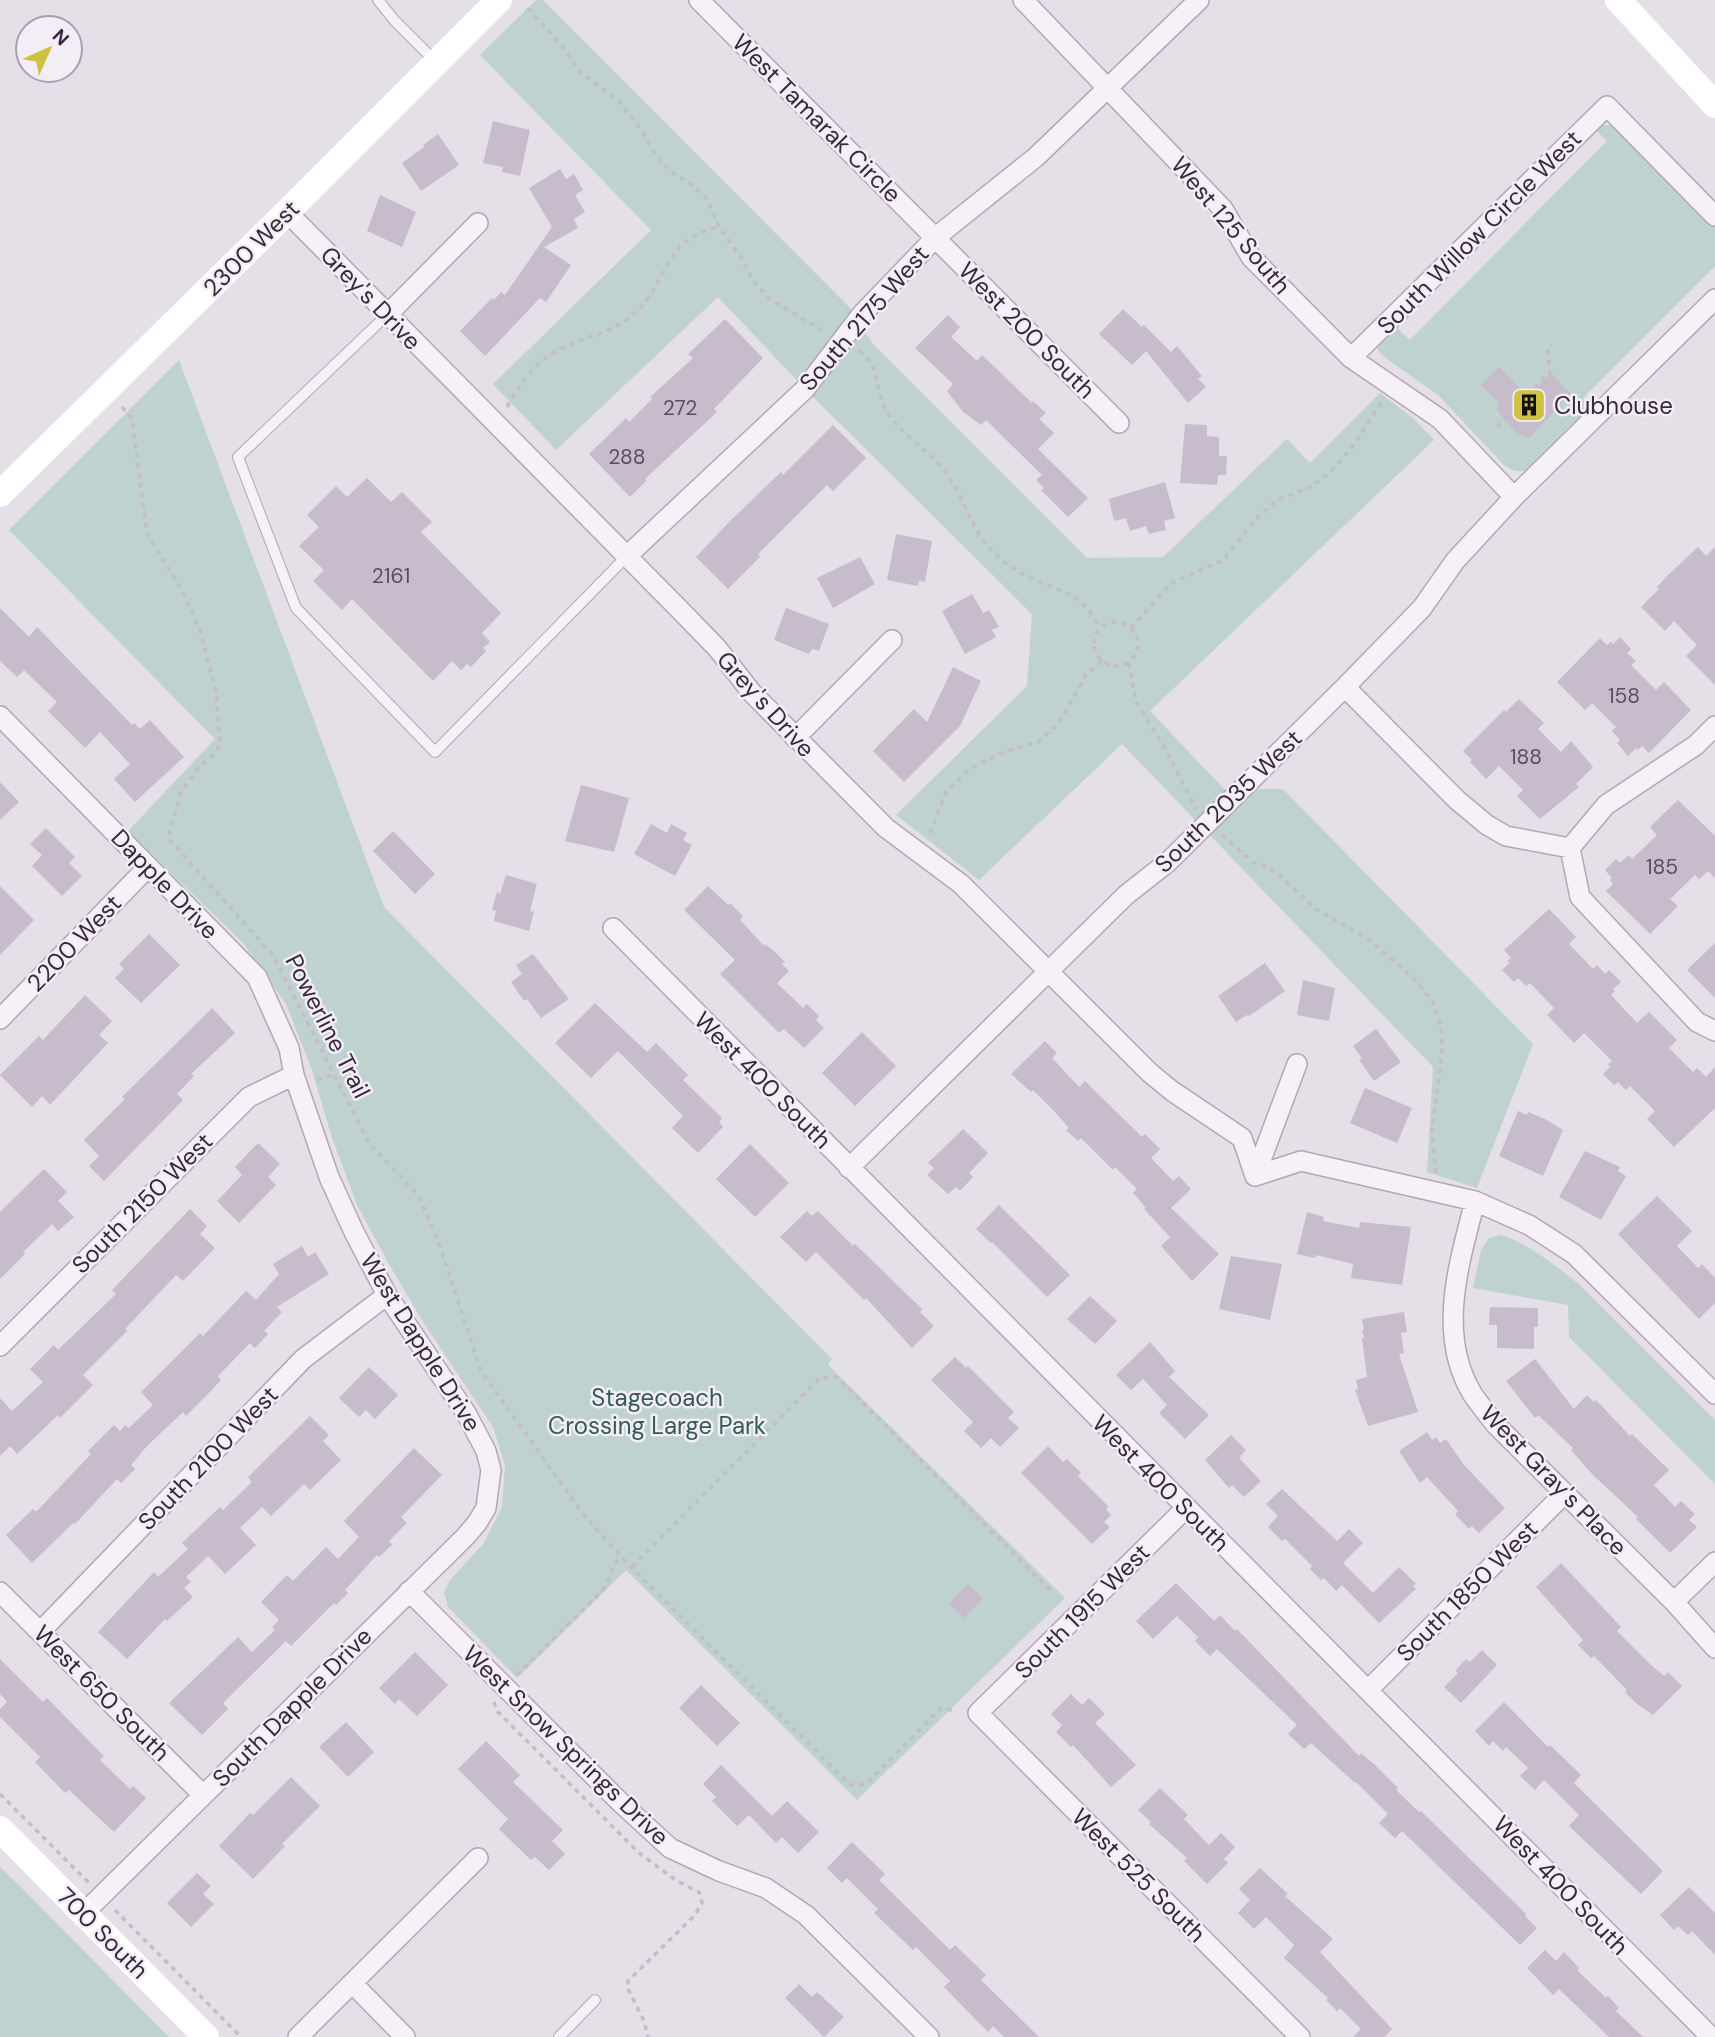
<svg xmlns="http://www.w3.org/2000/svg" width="1715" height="2037" font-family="'DM Sans',sans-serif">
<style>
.green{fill:#c0d2cf}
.building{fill:#c6bccb}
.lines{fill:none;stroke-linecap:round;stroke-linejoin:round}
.lane-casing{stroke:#b1a8b5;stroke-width:12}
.street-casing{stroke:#b1a8b5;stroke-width:22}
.path{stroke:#c4bdc6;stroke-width:3.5;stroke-dasharray:5 5;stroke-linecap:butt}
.lane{stroke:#f5f1f6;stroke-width:10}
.street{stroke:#f5f1f6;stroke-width:19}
.secondary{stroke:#fff;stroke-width:26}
.labels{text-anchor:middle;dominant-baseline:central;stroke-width:5;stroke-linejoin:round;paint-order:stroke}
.number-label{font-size:21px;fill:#5c4d62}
.street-label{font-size:24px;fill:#38283f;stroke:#f3eef6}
.poi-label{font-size:24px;fill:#38283f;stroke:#f3eef6;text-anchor:start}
.park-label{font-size:24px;fill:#355b56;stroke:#f3eef6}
</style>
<rect width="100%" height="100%" fill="#e5dfe8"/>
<!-- green -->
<path class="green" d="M536,0H543L850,308L873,344L1087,558L1163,557L1287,439L1310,463L1380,393L1414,419L1434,440L1150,711L1224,789H1283L1533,1044L1477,1188L1427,1172L1433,1067L1122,744L979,880L896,815L1027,686L1032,614L805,389L718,297L556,450L493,384L651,230L480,55Z
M1600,125H1610L1620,129L1715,225V266L1583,398L1594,410C1586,415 1577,420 1570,426C1551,443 1535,486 1505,466L1439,396L1383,356L1377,349L1383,339L1396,327L1410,340L1607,141L1595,129Z
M179,360L384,907L832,1359L828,1365L1065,1598L857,1800L626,1570L517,1678L448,1607L444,1593L450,1580L484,1543L502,1507L505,1465L493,1427L425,1325L390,1266L357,1205L332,1138L312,1070L286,1004L244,944L128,831L215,739L9,530Z
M1501,1235C1530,1244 1556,1266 1580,1285L1715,1420V1484L1569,1337L1568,1305L1473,1288L1481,1250L1489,1238Z
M0,1867L19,1885L169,2037H0Z"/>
<!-- building -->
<path class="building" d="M493,121L530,130L520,176L502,172L503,167L483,163Z
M438,134L459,165L421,191L402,163L424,147L423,145Z
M560,169L566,179L574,174L583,190L575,195L585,212L574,219L578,228L544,247L571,265L546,302L540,298L485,356L460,331L492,298L494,300L501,292L505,295L552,227L529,188Z
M380,195L416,212L402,247L367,231Z
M1123,309L1142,327L1144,325L1171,352L1177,346L1202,376L1198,379L1206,387L1188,403L1146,351L1132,365L1099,334Z
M948,315L960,327L951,337L977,361L982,355L1032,403L1033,401L1046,413L1039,419L1054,433L1038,449L1088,498L1068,517L1041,490L1044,488L1036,480L1042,475L986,420L981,425L963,412L947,391L953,384L915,348Z
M725,319L763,358L714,409L717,412L645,479L647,480L630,497L589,454L626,418L629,422L652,399L650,397L693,358L688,354Z
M1499,367L1528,396L1551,373L1571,394L1528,439L1518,434L1500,414L1496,408L1499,402L1481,385Z
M1185,424L1207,425V436L1219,437V456H1227L1226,475H1218L1217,485L1180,483Z
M833,425L866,458L833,491L827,485L758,554L760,557L728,589L696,557L729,522L781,472L783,475Z
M367,478L391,502L402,492L432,522L421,532L501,613L482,633L490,642L483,648L486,651L471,667L467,664L461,670L452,661L433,681L352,599L342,610L313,581L324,570L299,546L319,527L307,515L336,486L347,497Z
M1165,482L1175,518L1164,521L1166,530L1149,534L1146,526L1130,531L1126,518L1114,521L1109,499Z
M896,534L932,541L925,582L919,581L918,586L887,580Z
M1698,547L1706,556L1715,547V685L1686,656L1697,645L1674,621L1665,631L1641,607L1659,589L1657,587L1667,576Z
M860,557L875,584L833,608L817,578Z
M972,594L983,613L989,610L999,627L992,630L996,637L965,654L942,611Z
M0,608L29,637L37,627L132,725L134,723L140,729L150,720L184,757L135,802L114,779L130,764L100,732L85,748L48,711L57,702L24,670L17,677L0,661Z
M786,608L829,624L819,651L812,649L809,654L774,640Z
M1620,637L1631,649L1627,653L1636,661L1631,665L1656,690L1664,682L1691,710L1649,753L1642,746L1638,750L1636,748L1628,756L1617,743L1620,740L1612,731L1616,727L1592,703L1585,710L1557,682L1600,638L1607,645L1611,642L1613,644Z
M953,667L981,681L960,726L904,782L873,751L914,709L927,722Z
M1519,699L1544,723L1538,729L1561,752L1571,741L1593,767L1576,784L1579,787L1540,819L1517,796L1523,790L1499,766L1486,779L1470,762L1472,760L1463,751L1504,710L1506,712Z
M0,782L19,802L0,820Z
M581,785L629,798L614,852L565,841Z
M1678,800L1715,836V878L1708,871L1699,879L1695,875L1670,899L1678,906L1650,934L1606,891L1613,884L1610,880L1612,878L1605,870L1616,859L1620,863L1629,855L1632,859L1657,835L1650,827Z
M651,824L667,833L671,824L687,833L683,840L692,845L675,876L634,854Z
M46,828L75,857L69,863L82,876L62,896L32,866L42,855L30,844Z
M393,831L435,874L415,894L373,851Z
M506,875L537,884L530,911L534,912L529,931L494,921L496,911L492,910L497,892L500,894Z
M0,886L34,920L0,955Z
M708,886L728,905L730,903L743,916L740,920L764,946L765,944L773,950L785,962L782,964L789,971L777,983L803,1008L807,1004L819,1016L816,1020L824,1028L804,1048L784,1029L779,1033L720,974L735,960L684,910Z
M1549,909L1576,937L1569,944L1593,969L1597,965L1605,974L1609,970L1621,982L1613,989L1615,991L1611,995L1637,1023L1649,1012L1677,1040L1669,1048L1693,1072L1697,1068L1706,1077L1715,1067V1108L1674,1147L1647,1119L1655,1111L1630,1086L1626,1090L1618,1082L1614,1085L1603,1074L1610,1067L1608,1064L1612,1061L1584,1033L1574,1043L1547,1015L1554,1008L1530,983L1526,986L1518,978L1514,982L1502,970L1510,963L1507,961L1511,958L1504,950Z
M149,934L180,965L141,1003L115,978L124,969L119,964Z
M1715,943V998L1687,970Z
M533,954L569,999L541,1018L527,999L524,1001L511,982L522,974L516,965Z
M1265,963L1285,991L1249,1016L1247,1015L1236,1022L1218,996Z
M1303,980L1335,988L1329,1021L1297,1015Z
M85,995L112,1021L99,1035L108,1043L50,1105L42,1096L32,1107L0,1075L39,1036L43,1040Z
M595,1003L647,1052L656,1043L688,1075L683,1080L722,1118L719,1122L723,1127L698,1153L672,1128L683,1116L618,1051L591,1078L555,1043Z
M212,1008L235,1033L191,1074L194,1076L177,1094L183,1100L104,1181L89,1166L99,1156L84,1140L125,1099L122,1097Z
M1376,1029L1401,1062L1374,1081L1359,1060L1362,1058L1353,1046Z
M862,1032L896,1066L855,1106L822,1073Z
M1045,1041L1057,1053L1052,1058L1079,1087L1085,1081L1142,1137L1145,1134L1160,1149L1151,1158L1173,1181L1179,1176L1191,1189L1171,1208L1219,1254L1192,1281L1161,1246L1170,1237L1144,1209L1146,1208L1133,1193L1137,1189L1115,1167L1113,1170L1081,1138L1078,1141L1066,1130L1069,1128L1055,1112L1033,1090L1031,1092L1011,1074Z
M1365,1088L1412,1108L1397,1143L1350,1123Z
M1518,1111L1527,1115L1528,1112L1545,1119L1563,1130L1543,1176L1499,1156Z
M963,1129L988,1153L969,1173L973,1177L960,1191L956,1187L948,1194L927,1175L934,1168L928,1163Z
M258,1143L280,1164L268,1177L276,1185L239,1223L217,1201L242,1175L235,1167Z
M750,1144L789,1183L755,1217L716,1179Z
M1585,1151L1620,1167L1618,1171L1626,1176L1601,1220L1559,1197Z
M44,1169L67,1192L58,1201L74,1217L58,1231L52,1224L23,1252L25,1254L0,1279V1212Z
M1657,1196L1692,1231L1677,1246L1698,1268L1702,1264L1715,1278V1303L1699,1319L1618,1234Z
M999,1205L1070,1275L1047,1297L992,1242L991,1243L976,1229Z
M190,1209L207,1226L200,1234L215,1248L183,1281L176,1275L125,1329L127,1331L83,1375L93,1385L60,1418L58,1415L17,1454L10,1446L0,1456V1398L12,1411L43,1382L30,1369L54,1345L58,1350L116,1294L112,1290Z
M807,1211L812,1216L818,1211L853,1246L855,1244L922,1309L920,1312L934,1326L912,1348L866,1298L864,1300L816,1252L806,1262L780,1237Z
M1307,1212L1324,1217L1323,1221L1359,1228L1360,1222L1411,1227L1402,1285L1351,1278L1353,1264L1316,1255L1315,1258L1297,1254Z
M302,1246L308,1257L315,1252L329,1274L277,1307L282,1312L264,1331L268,1334L255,1348L250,1343L218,1376L221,1380L206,1396L186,1416L183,1412L147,1446L131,1465L135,1469L121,1483L117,1479L75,1524L73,1523L32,1563L6,1535L33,1509L36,1512L91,1454L88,1451L114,1425L120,1431L125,1425L129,1428L153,1405L141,1392L200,1333L203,1336L246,1291L256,1300L279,1274L273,1264Z
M1231,1256L1282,1264L1270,1320L1219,1309Z
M1090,1296L1117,1321L1095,1344L1067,1319Z
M1490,1307L1538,1308V1327H1534V1349L1497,1348V1325H1489Z
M1404,1312L1407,1332L1401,1333L1404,1353L1399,1354L1418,1412L1368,1426L1355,1390L1358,1389L1356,1380L1367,1377L1362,1338H1364L1362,1330H1364L1362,1319Z
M1150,1342L1175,1371L1169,1377L1209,1415L1185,1439L1159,1413L1167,1405L1143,1379L1131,1390L1116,1375Z
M955,1357L966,1368L968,1366L1014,1412L1008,1418L1019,1428L1000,1447L991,1438L981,1448L964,1431L973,1422L931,1380Z
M1535,1359L1574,1409L1587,1395L1594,1402L1596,1400L1630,1436L1632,1434L1669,1470L1654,1485L1675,1507L1681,1501L1695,1514L1689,1520L1697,1527L1670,1553L1636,1519L1638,1517L1592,1474L1571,1450L1573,1448L1538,1415L1535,1418L1506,1381Z
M369,1367L398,1395L375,1419L366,1410L359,1417L339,1398Z
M310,1416L329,1435L323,1441L341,1460L310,1490L304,1484L271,1516L262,1507L240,1528L256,1545L225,1574L208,1556L186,1577L191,1582L184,1588L193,1597L167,1621L165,1619L127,1659L98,1632L154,1572L158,1577L188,1549L182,1543L220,1507L223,1510L252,1482L248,1477Z
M1427,1432L1432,1440L1436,1437L1440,1443L1446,1439L1464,1465L1505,1508L1479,1533L1472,1526L1469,1529L1455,1514L1458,1511L1427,1477L1420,1483L1399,1451Z
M1231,1435L1246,1450L1239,1458L1261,1481L1244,1497L1232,1485L1229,1488L1205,1460Z
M1048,1446L1063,1462L1067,1459L1081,1473L1078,1476L1108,1506L1106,1509L1111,1515L1104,1522L1110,1527L1092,1544L1021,1473Z
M414,1448L442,1475L401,1517L407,1523L389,1541L392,1545L379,1557L377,1555L345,1590L348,1593L336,1605L334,1603L291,1646L286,1641L223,1703L228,1709L202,1735L169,1703L238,1637L252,1652L275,1630L272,1627L279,1620L261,1602L287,1575L293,1581L326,1547L338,1559L359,1537L344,1521Z
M1282,1489L1337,1541L1349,1529L1363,1543L1343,1563L1373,1593L1399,1567L1416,1584L1413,1586L1416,1589L1379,1623L1342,1585L1336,1591L1324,1578L1321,1580L1310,1569L1312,1566L1285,1539L1282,1541L1268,1527L1278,1516L1266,1504Z
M1561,1563L1621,1627L1617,1631L1651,1665L1664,1676L1668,1672L1682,1686L1653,1715L1637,1704L1625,1692L1627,1690L1594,1656L1591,1658L1578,1645L1583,1640L1536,1587Z
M1176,1583L1214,1621L1220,1615L1235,1631L1237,1629L1359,1756L1361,1753L1376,1766L1398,1788L1396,1790L1419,1812L1421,1811L1526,1914L1525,1916L1537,1928L1520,1945L1402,1831L1395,1838L1379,1823L1388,1814L1356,1782L1355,1783L1311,1743L1304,1749L1288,1734L1297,1725L1217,1649L1210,1656L1195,1641L1198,1637L1177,1616L1153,1639L1136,1621Z
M968,1584L983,1598L964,1618L949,1604Z
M1482,1650L1497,1665L1461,1703L1444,1687L1458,1673L1455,1671L1466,1659L1470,1662Z
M415,1652L448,1685L417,1716L399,1699L395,1704L379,1688Z
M0,1659L43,1702L47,1698L104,1756L100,1760L130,1789L133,1786L146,1798L114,1832L69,1790L65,1793L35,1762L40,1757L0,1717V1709L7,1702L0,1694Z
M701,1685L740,1723L717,1746L679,1708Z
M1071,1694L1082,1705L1089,1698L1105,1714L1095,1723L1136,1765L1111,1787L1073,1745L1071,1747L1056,1732L1062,1725L1051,1714Z
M1504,1702L1548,1747L1550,1745L1581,1775L1574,1783L1663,1871L1641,1894L1569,1826L1579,1815L1544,1780L1535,1790L1520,1776L1528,1768L1506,1747L1503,1751L1493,1741L1489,1746L1475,1731Z
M346,1722L374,1752L348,1777L319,1747Z
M486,1741L520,1775L513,1782L563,1830L552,1841L565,1854L549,1870L535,1857L531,1860L499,1829L508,1819L458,1769Z
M721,1765L772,1816L787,1801L819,1832L798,1853L782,1837L776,1843L749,1815L737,1826L712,1801L716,1797L703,1784Z
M291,1777L320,1806L282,1844L285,1846L253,1879L219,1846L250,1813L253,1815Z
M1160,1788L1188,1815L1184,1819L1209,1845L1221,1833L1235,1847L1224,1859L1228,1863L1207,1884L1184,1861L1187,1858L1149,1824L1151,1822L1138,1810Z
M852,1842L885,1874L879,1880L950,1950L955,1945L986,1975L981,1980L1039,2037H1004L993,2026L988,2032L944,1987L950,1981L916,1947L913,1950L874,1913L878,1909L847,1878L842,1883L827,1868Z
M1260,1868L1288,1894L1285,1896L1333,1939L1320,1952L1392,2029L1384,2037H1353L1361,2029L1340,2008L1337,2011L1326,2000L1328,1998L1284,1958L1294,1945L1266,1917L1254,1929L1238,1913L1250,1900L1239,1889Z
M197,1873L211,1886L203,1894L214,1904L191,1927L167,1903Z
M1689,1887L1715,1913V1955L1692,1931L1688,1935L1678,1926L1674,1930L1660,1915Z
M1545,1950L1556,1961L1564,1952L1579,1968L1577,1970L1606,1998L1608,1996L1619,2008L1616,2011L1643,2037H1609L1559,1989L1553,1995L1527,1968Z
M799,1984L812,1997L817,1992L844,2017L824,2037L785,1998Z"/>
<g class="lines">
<!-- lane casing -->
<g class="lane-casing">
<path id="lane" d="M378,0L394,20L435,61
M387,315L238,457L296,608L435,752L627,556
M559,2037L595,2000"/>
</g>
<!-- street casing -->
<g class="street-casing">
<path id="street" d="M699,0L1119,423
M1023,0L1223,209L1251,257L1351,358L1440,419L1514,497
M287,212L681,611L717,648L752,693L886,828L961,884L1150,1073L1172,1091L1242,1138L1255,1176
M387,315L478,223
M1351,358L1607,106L1715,216
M627,556L805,389L862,314L936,237L1036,157L1199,0
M1345,687L1457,800L1487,825L1506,836L1570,848L1580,897L1697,1022L1715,1031
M0,716L257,977L289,1048L294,1075L329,1177L354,1232L387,1295L466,1413L486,1451L491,1470L486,1508L477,1523L465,1537L84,1913
M795,738L892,640
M1570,848L1606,805L1696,745L1715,726
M613,928C978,1298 1346,1666 1711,2037
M0,1019L148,867
M849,1168L1126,895L1168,862L1345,687L1422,608L1455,561L1514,497L1715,299
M1255,1176L1301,1161L1475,1201L1529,1225L1574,1254L1715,1394
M1255,1176L1297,1064
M1475,1201C1459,1264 1436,1335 1473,1395C1480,1405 1488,1415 1496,1425L1674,1602L1715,1648
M0,1346L249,1097L294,1075
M1186,1508L978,1713L1300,2037
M409,1591L620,1802L670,1848L719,1871L766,1888L806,1915L929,2037
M0,1592L203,1795
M1674,1602L1715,1562
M40,1632L303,1359L387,1295
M1369,1689L1564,1494
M352,1983L405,2037
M298,2037L478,1858"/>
</g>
<!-- path -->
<path class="path" d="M528,8L563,47L580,72L618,100L638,125L654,152L670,171L694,186L707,199L719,227L742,259L753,281L770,299L824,332
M859,351C883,368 873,389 887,412C900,434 934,453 950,478C963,497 969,521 983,540C995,557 1014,570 1033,579C1048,586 1063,590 1077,599C1088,607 1094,618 1100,628
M1527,395L1550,372L1548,348L1552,345
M122,407L132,419L147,534L182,590L200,630L216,691L220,744L215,754L199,767L181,792L168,838L273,955L369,1143L419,1196L440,1246L481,1371L583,1514L624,1560L850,1785L866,1784L941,1708L955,1711
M507,407C522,381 536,359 565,347C588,336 613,332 633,315C670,283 661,239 719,227
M1497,427L1505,419
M1094 644a22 22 0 1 1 44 0a22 22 0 1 1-44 0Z
M1131,628L1170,584L1223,560L1256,519L1277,500L1313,486L1331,471L1351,449L1382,401
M1129,663L1136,702L1165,748L1196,809
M930,833L946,792L968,770L1001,753L1038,742L1058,724L1086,675L1102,661
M1222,835L1254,863L1266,866L1280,876L1316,909L1370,940L1416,981L1433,1002L1441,1025L1442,1053L1432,1130L1436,1174
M317,1080L333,1075
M632,1567L820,1378L837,1377L1051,1591
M517,1675L603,1590L620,1555
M494,1702L496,1710L639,1853L677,1881L699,1892L702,1903L695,1915L628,1981L627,1987L644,2021L648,2037
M0,1794L90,1884
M115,1910L241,2037"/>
<!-- lane -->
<use href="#lane" class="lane"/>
<!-- street -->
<use href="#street" class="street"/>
<!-- secondary -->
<path class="secondary" d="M1618,0L1715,105
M0,494L287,212L499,0
M0,1829L206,2037"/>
</g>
<!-- icons -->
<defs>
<g id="building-square" transform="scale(1.75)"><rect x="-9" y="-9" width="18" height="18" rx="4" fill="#cfc242" stroke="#f3eef6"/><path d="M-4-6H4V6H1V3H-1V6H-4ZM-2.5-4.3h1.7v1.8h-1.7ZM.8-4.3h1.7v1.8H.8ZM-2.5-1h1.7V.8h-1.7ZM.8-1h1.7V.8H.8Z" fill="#111"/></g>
</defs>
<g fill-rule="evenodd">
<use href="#building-square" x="1529" y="405"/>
</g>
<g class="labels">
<!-- number labels -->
<g class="number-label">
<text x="680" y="408">272</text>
<text x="627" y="457">288</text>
<text x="391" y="576">2161</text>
<text x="1624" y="696">158</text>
<text x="1526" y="757">188</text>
<text x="1662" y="867">185</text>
</g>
<!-- street labels -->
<g class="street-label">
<text transform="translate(817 118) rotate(45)">West Tamarak Circle</text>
<text transform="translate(1231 225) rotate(50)">West 125 South</text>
<text transform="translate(1479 232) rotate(-45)">South Willow Circle West</text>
<text transform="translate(251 248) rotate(-45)">2300 West</text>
<text transform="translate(371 298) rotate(46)">Grey's Drive</text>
<text transform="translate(864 318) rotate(-49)">South 2175 West</text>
<text transform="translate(1027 330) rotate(45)">West 200 South</text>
<text transform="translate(766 704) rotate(48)">Grey's Drive</text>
<text transform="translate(1228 801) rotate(-44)">South 2035 West</text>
<text transform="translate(165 884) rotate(46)">Dapple Drive</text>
<text transform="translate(74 943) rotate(-46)">2200 West</text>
<text transform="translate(328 1026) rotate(63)">Powerline Trail</text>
<text transform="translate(763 1080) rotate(45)">West 400 South</text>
<text transform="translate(142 1203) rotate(-45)">South 2150 West</text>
<text transform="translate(421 1342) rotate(58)">West Dapple Drive</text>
<text transform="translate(208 1458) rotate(-46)">South 2100 West</text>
<text transform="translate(1554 1480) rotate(46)">West Gray's Place</text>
<text transform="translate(1161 1483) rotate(45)">West 400 South</text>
<text transform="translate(1467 1591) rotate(-45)">South 1850 West</text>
<text transform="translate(1082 1611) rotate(-45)">South 1915 West</text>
<text transform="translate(102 1693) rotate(45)">West 650 South</text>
<text transform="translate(292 1707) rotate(-45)">South Dapple Drive</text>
<text transform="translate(566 1745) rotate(44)">West Snow Springs Drive</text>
<text transform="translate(1139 1875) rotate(45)">West 525 South</text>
<text transform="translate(1561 1885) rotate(46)">West 400 South</text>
<text transform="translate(103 1933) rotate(45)">700 South</text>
</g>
<!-- poi labels -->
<g class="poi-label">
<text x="1554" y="405">Clubhouse</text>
</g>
<!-- park labels -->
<g class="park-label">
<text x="657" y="1397">Stagecoach<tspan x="657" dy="28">Crossing Large Park</tspan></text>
</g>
</g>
<!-- north arrow -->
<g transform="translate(49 49) rotate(45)"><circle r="33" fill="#f3eef6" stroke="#a89fad" stroke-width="2"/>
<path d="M0-5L12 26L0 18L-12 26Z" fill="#cfc242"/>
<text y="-10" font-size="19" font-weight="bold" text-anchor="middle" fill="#38283f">N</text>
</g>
</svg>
